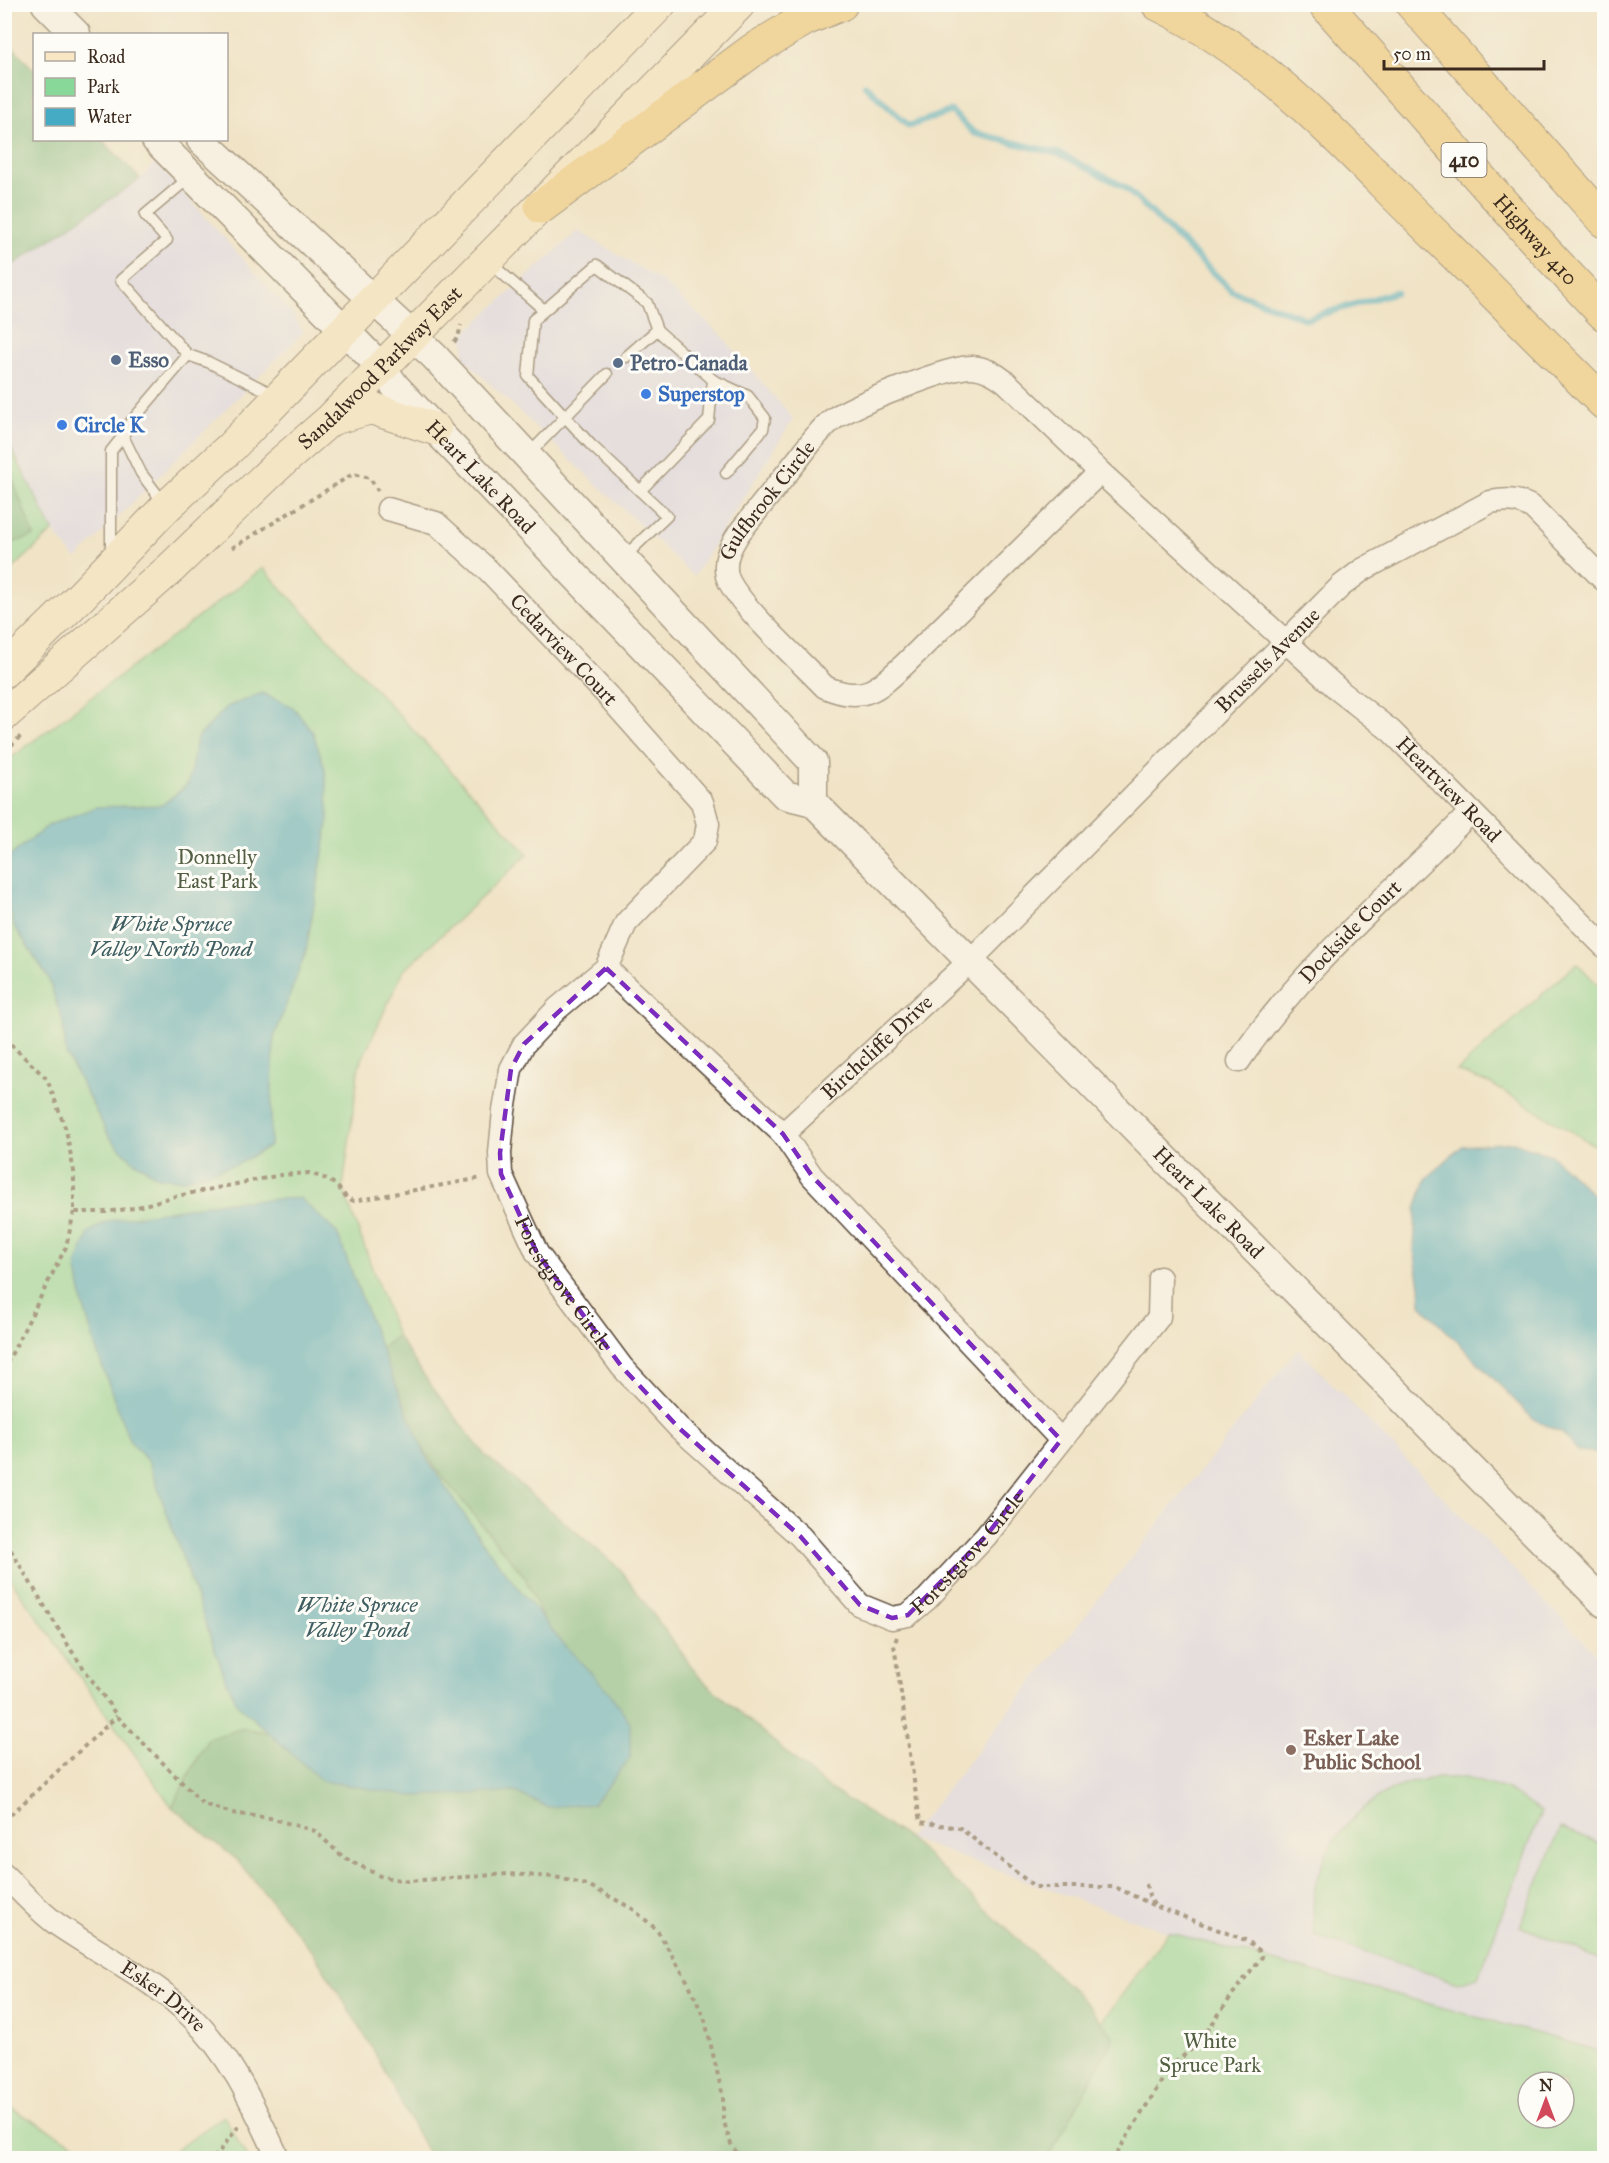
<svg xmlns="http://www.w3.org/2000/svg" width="1609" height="2163" font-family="'IM FELL Great Primer',serif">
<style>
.built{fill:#d7d7f8}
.green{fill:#88d999;stroke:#62825c;stroke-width:1.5;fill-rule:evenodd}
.forest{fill:#6eb981;stroke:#547250;stroke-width:1.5}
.water{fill:#45abc5;stroke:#406a72;stroke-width:1.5}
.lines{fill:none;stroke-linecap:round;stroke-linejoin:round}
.stream{stroke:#45abc5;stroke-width:7}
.service-casing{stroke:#564637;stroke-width:13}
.minor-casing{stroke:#564637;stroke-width:25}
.tertiary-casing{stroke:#564637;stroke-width:31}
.secondary-casing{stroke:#564637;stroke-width:34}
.motorway-casing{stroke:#564637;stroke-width:35}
.path{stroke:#564637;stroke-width:4;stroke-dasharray:4.5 4.5;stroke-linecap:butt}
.service{stroke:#fff;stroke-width:10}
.minor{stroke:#fff;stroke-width:22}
.tertiary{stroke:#fff;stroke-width:28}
.secondary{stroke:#f9e7c3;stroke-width:32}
.motorway{stroke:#efc469;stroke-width:33}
.marked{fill:none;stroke:#7b2cbf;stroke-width:4.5;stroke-dasharray:12 8;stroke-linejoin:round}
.service-dot{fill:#5c6f8a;stroke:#fdfcf7;stroke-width:2}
.shop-dot{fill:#3f7fe0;stroke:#fdfcf7;stroke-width:2}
.education-dot{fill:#8d6e63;stroke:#fdfcf7;stroke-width:2}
.labels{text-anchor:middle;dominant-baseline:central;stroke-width:6;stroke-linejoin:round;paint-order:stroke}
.shield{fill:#fdfcf7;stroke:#75695f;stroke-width:1.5}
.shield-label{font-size:20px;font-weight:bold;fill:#3b2a1e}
.street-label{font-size:21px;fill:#3b2a1e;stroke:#fdfcf7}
.service-label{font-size:21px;font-weight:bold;fill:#4e5e75;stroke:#fdfcf7;text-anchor:start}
.shop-label{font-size:21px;font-weight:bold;fill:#366cbe;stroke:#fdfcf7;text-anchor:start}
.park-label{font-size:21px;fill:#525f43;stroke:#fdfcf7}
.education-label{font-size:21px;font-weight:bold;fill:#785e54;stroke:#fdfcf7;text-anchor:start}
.water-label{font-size:22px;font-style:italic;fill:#3f5e61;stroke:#fdfcf7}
</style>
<rect width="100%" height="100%" fill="#fdfcf7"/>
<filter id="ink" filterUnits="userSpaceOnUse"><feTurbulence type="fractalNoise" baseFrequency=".0167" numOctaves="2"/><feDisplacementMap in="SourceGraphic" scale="12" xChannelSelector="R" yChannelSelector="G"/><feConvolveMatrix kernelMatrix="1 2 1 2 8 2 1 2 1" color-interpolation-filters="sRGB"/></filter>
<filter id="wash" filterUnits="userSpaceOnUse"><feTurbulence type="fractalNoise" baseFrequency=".008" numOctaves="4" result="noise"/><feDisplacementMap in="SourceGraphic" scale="24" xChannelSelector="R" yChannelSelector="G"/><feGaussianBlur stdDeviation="1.35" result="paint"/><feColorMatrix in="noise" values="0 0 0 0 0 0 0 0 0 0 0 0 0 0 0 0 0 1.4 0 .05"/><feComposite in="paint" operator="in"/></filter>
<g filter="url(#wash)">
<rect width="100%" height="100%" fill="#f0e3c6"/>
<!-- built -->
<path class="built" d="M156,162L293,315L303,332L76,559L53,531L5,434V270L140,179Z
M578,231L661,281L721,335L793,419L694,576L464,359V334Z
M1298,1349L1604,1662V2052L1168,1932L908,1838Z"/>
<!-- green -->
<path class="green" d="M4,434L53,531L5,576H4Z
M263,568L528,854L403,971L359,1066L343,1188L397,1336L368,1358L436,1469L525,1577L596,1743L208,1739L172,1807L5,1572L4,763Z
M1577,963L1604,991V1151L1491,1084L1457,1071Z
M1465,1778L1506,1789L1541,1812L1478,1977L1458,1983L1315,1936C1314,1922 1312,1907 1314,1894C1322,1839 1369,1790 1423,1780C1436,1777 1452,1778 1465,1778Z
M1561,1828L1604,1845V1961L1520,1926Z
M1168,1932L1604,2052V2158H1002ZM1528,2082H1564V2118H1528Z
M4,2105H5L100,2158H5Z
M224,2116L247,2158H164Z"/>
<!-- forest -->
<path class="forest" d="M5,39L34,70V140H102L140,179L5,270Z
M4,457L34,536L5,545H4Z
M397,1336L432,1387L485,1455L619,1568L701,1679L827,1787L908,1838L1083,1999L1114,2037L1058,2141L1046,2158H430L370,2044L314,1953L237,1860L172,1807L208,1739L244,1728L405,1758L554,1646L525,1577L436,1469L368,1358Z"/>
<!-- water -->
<path class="water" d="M262,693L293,707L313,732L325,769L329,818L306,951L274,1038L270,1146L240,1163L182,1180L158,1177L132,1160L110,1138L66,1054L63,1023L48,977L14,926L5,892L10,856L49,825L96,807L162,805L188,784L197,738L227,707Z
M1513,1142L1551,1155L1604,1205V1453L1578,1451L1562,1433L1533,1419L1421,1305L1420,1286L1414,1251L1416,1208L1426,1179L1462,1146Z
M300,1198L337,1233L385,1359L428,1461L486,1547L558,1638L610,1693L630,1723V1758L593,1804L547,1807L515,1792L413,1796L322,1781L238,1705L225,1678L149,1463L129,1440L97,1352L83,1304L76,1265L89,1232L108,1221L223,1202Z"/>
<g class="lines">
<!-- stream -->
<path class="stream" d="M865,85L909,126L951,111L974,133L1060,154L1125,187L1232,291L1306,319L1396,292"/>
</g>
</g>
<g filter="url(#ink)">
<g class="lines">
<!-- service casing -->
<g class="service-casing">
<path id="service" d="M190,177L145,215L167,240L121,280L188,355L208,362L277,396
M488,261L544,310
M626,357L657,330
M713,380L748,396L765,418L763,429L726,473
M123,436L141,473L165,505
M528,455L607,374
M111,555V451L123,436L130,423L188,355
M624,557L667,516L591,445L528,376L533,320L597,265L647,303L657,330L713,380L709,420L640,491"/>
</g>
<!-- minor casing -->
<g class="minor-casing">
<g id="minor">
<path id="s1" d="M1100,472L906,663C878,689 864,704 825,687C804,665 734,601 727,576C723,560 730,547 739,533C759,508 779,483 799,458C809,445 819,430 832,420C853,405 949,366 973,367C986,368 996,374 1006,382L1100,472L1307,661L1341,692L1391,731L1604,946"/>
<path id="s2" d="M388,509L436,523L489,571L607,695L702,802L708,824L705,841L626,923L606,968L557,1009L524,1044L511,1069L504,1111L500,1153L501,1174L537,1253L622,1367L679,1428L800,1536L860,1605L892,1618L908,1615L927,1599L986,1536L1159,1317L1160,1278"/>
<path d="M606,968L783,1134L812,1176L1061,1440"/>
<path id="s3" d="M1239,1061C1302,967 1392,893 1471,812"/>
<path id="s4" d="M783,1134L971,960L1341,586L1362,570L1490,502C1507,499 1518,499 1533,508L1604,580"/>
<path id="s5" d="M4,1875C21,1891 38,1911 58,1925C99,1953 146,1976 183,2009C228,2049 253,2104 278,2158"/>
</g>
</g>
<!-- tertiary casing -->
<g class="tertiary-casing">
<g id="tertiary">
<path d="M46,4L76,34"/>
<path id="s6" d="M156,140L382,368L395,386L435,429L785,795L813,802L1604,1603"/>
<path d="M201,140L434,356L813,762V802"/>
</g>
</g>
<!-- secondary casing -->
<g class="secondary-casing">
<g id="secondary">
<path d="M332,419L371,408L435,429"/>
<path d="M4,671L81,596L166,507L231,447L660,4"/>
<path id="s7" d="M4,715L171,568L277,466L331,419L739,4"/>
</g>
</g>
<!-- motorway casing -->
<g class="motorway-casing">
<g id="motorway">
<path d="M1158,4C1256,51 1328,128 1404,204C1471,270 1538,337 1604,403"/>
<path id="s8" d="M1325,4L1545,251L1604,314"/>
<path d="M1412,4L1604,221"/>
<path d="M541,207L753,50L805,19L841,4"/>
</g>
</g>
<!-- path -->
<path class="path" d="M454,342L458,338L461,325
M232,548L353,474L370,478L378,491
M4,752L21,736
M4,1038L47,1079L66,1130L74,1172V1212H105L134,1208L172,1197L281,1175L309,1173L327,1179L336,1185L347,1198L354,1201L482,1178
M4,1381L7,1363L66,1247L74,1212
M4,1524L7,1544L71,1650L117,1716L203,1804L232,1813L270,1818L315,1831L343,1857L382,1877L408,1881L508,1874L555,1877L590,1886L633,1909L657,1930L689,1984L705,2020L723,2097V2119L731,2144L740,2158
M897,1637L894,1645L920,1822L960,1828L1035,1887H1115L1155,1906L1248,1941L1259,1950L1262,1957L1237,1988L1199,2043L1171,2066L1114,2158
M4,1821L117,1716
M1146,1884L1149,1896L1154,1905
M214,2158L239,2126"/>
<!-- service -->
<use href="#service" class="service"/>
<!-- minor -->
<use href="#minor" class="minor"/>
<!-- tertiary -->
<use href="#tertiary" class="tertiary"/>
<!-- secondary -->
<use href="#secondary" class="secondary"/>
<!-- motorway -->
<use href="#motorway" class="motorway"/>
</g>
</g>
<!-- marked area -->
<path d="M0 0H1609V2163H0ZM606,968L783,1134L812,1176L1061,1440L986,1536L908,1615L892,1618L860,1605L800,1536L679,1428L622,1367L537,1253L501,1174L500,1153L511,1069L524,1044Z" fill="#f0e3c6" fill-opacity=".55" fill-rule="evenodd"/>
<path class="marked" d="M606,968L783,1134L812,1176L1061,1440L986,1536L908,1615L892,1618L860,1605L800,1536L679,1428L622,1367L537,1253L501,1174L500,1153L511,1069L524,1044Z"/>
<!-- markers -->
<g class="service-dot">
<circle cx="116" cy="360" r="6"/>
<circle cx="618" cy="363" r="6"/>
</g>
<g class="shop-dot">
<circle cx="646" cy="394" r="6"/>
<circle cx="62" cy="425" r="6"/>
</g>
<circle class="education-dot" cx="1291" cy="1750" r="6"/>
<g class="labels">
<!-- shield labels -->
<rect class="shield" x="1441.5" y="143" width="45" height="34" rx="4.5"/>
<g class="shield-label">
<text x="1464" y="160">410</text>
</g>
<!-- street labels -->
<g class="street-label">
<text stroke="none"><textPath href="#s8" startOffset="316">Highway 410</textPath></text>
<text stroke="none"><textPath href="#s7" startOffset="512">Sandalwood Parkway East</textPath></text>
<text stroke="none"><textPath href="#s6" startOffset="468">Heart Lake Road</textPath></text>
<text stroke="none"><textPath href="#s1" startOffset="602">Gulfbrook Circle</textPath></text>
<text stroke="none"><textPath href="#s2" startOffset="230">Cedarview Court</textPath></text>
<text stroke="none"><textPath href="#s4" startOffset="678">Brussels Avenue</textPath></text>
<text stroke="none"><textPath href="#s1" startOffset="1496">Heartview Road</textPath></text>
<text stroke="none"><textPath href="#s3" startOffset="171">Dockside Court</textPath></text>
<text stroke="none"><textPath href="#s4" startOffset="128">Birchcliffe Drive</textPath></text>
<text stroke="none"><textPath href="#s6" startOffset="1500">Heart Lake Road</textPath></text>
<text stroke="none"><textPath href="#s2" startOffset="1011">Forestgrove Circle</textPath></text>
<text stroke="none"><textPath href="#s2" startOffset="1588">Forestgrove Circle</textPath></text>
<text stroke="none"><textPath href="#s5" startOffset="201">Esker Drive</textPath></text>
</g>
<!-- service labels -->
<g class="service-label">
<text x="128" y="360">Esso</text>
<text x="630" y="363">Petro-Canada</text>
</g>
<!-- shop labels -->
<g class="shop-label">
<text x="658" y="394">Superstop</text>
<text x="74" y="425">Circle K</text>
</g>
<!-- park labels -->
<g class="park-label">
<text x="217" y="857">Donnelly<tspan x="217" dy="24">East Park</tspan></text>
<text x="1210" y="2041">White<tspan x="1210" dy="24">Spruce Park</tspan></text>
</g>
<!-- education labels -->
<g class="education-label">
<text x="1303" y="1738">Esker Lake<tspan x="1303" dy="24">Public School</tspan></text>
</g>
<!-- water labels -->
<g class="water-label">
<text x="171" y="923">White Spruce<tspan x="171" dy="25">Valley North Pond</tspan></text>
<text x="357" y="1604">White Spruce<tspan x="357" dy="25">Valley Pond</tspan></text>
</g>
</g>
<!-- margin -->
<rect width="1609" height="2163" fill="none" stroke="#fdfcf7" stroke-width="24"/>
<!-- legend -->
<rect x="33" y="33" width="195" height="108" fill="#fdfcf7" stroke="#afa8a0" stroke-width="1.5"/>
<rect x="45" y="52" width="30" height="9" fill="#f9e7c3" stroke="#afa8a0" stroke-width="1.5"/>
<text x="87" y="63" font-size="18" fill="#3b2a1e">Road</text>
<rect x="45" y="78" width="30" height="18" fill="#88d999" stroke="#afa8a0" stroke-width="1.5"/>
<text x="87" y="93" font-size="18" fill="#3b2a1e">Park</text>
<rect x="45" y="108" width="30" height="18" fill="#45abc5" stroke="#afa8a0" stroke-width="1.5"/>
<text x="87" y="123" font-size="18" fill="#3b2a1e">Water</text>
<!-- north arrow -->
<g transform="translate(1546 2100)"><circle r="28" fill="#fdfcf7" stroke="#afa8a0" stroke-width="1.5"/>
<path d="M0-4.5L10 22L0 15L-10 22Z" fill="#d1495b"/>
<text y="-9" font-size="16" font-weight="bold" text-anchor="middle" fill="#3b2a1e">N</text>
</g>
<!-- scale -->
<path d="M1384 60v9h160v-9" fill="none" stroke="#3b2a1e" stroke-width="3"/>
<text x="1393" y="60" font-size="18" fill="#3b2a1e" stroke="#fdfcf7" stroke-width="4.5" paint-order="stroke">50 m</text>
</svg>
